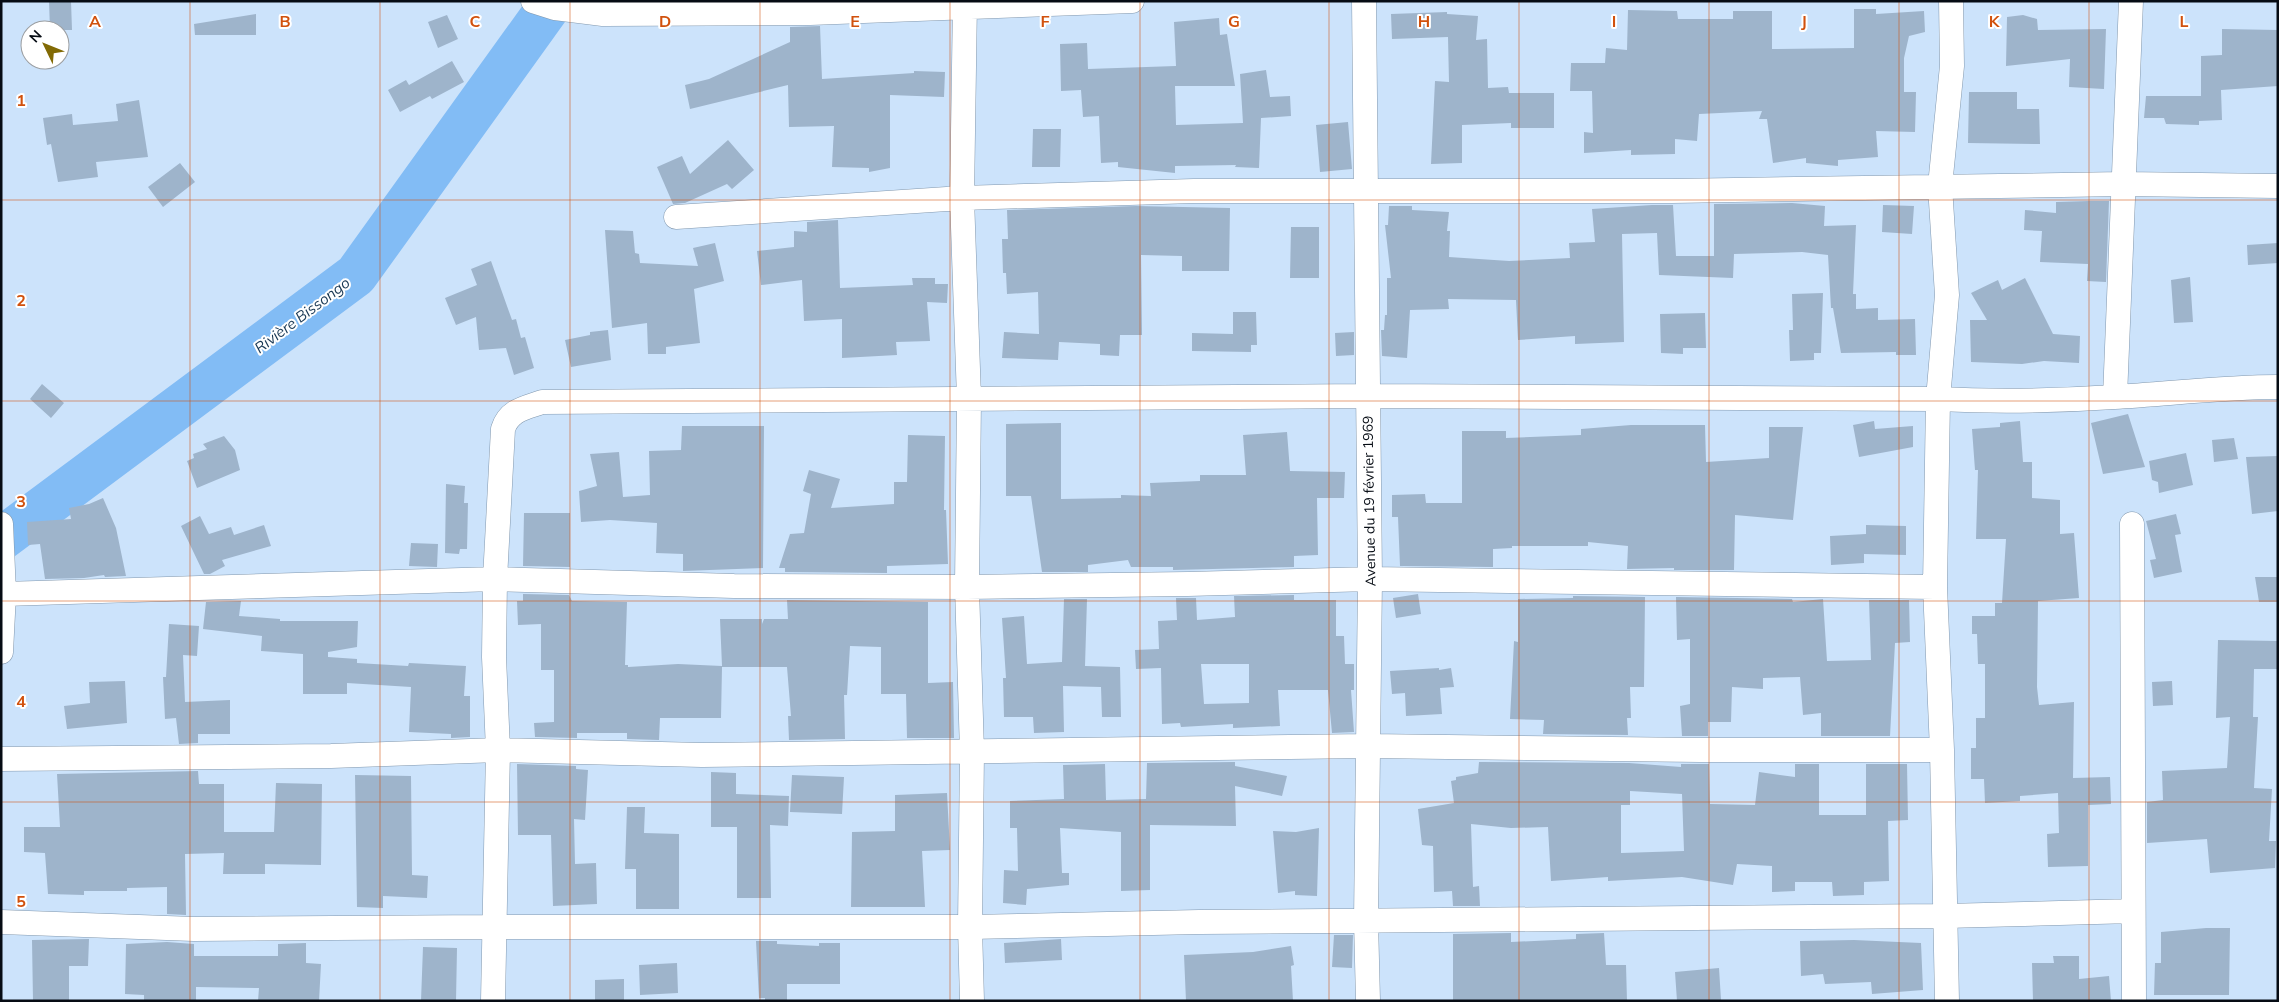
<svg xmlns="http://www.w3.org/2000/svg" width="2279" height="1002" font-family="Mulish,sans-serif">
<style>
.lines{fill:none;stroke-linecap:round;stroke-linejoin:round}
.river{stroke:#82bcf5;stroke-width:44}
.building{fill:#9eb4cb;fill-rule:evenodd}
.street-casing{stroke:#8298ae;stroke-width:25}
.street{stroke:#fff;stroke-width:24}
.grid{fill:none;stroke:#d1510d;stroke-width:1;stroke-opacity:0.55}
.labels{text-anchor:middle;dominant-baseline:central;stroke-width:4;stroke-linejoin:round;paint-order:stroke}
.street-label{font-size:14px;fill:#060c14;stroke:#fff}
.water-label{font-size:15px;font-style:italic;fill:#183753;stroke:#fff}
.grid-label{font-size:16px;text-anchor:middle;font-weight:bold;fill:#d1510d;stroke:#fff;stroke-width:4;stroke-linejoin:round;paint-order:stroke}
</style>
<rect width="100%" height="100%" fill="#cce3fb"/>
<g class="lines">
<!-- river -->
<path class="river" d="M1,539L356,275L553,1"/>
</g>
<!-- building -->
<path class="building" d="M49,1H71L72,30H50Z
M1854,9H1876V14L1924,11L1925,32L1909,36L1904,58V92H1916L1915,132L1876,131L1878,157L1838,160V166L1806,163V158L1773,163L1767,119H1759L1762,111L1699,114L1697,141L1675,139V154L1631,155V150L1584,153V132L1593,133L1592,91H1570L1571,63H1605L1606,48L1627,50L1628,10L1677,11L1678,19H1733V11H1772V49L1854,48Z
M1447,12V14L1478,16L1476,40L1487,39L1488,88L1508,87L1509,93H1554V128H1511V123L1462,125V163L1431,164L1435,81L1449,82L1448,37L1392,39L1391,14Z
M256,14V35H195L194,24Z
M447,15L458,39L438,48L428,22Z
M2023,15L2037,19L2038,30L2106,29L2104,89L2069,87L2070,59L2006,66L2007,17Z
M1219,18L1220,35L1227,34L1235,86H1175L1176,125L1243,123L1240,74L1266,70L1270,97L1290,96L1291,116L1261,118L1259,168L1235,167L1236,165L1175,166V173L1118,167V162L1101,163L1099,116L1083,117L1081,90L1061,91L1060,44L1087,43L1088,69L1176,66L1174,22Z
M820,26L822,79L914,73V71L945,72L944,97L890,95V168L869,172V168L832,167L834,126L789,127L788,85L690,109L685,85L709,79L790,42V27Z
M2222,29L2278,30V86L2221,90L2222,120L2199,121V125L2166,124L2164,118H2144L2146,96H2201V56L2222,55Z
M452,61L464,82L432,99L430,96L400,112L388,90L406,80L409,85Z
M1969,92H2017V109H2039L2040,144L1968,143Z
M139,100L148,157L96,162L98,177L58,182L51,144L47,145L43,118L72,114L73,125L118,121L116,104Z
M1348,122L1352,169L1320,172L1316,125Z
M1033,129H1061L1060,167H1032Z
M728,140L754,170L732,189L727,184L685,203L673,204L657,167L682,156L690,174Z
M180,163L195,182L163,207L148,187Z
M2089,201H2109L2106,282L2087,281L2088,264L2040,262L2042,231L2024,230L2025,210L2056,213V202Z
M1792,203L1825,206L1824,226L1856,225L1853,294H1856V309L1878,308V320L1915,319L1916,355H1896V352L1841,353L1833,308H1831L1828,255L1802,252L1734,254L1733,278L1659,275L1657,233L1622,234L1624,342L1575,344V336L1518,340L1516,300L1448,299L1449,309L1410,310L1407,358L1382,356L1381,330H1384L1385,315H1387V278H1391L1385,225H1388L1389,206H1412V210L1449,212L1447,231H1450L1449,257L1509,261L1570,258L1569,243L1595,242L1592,209L1652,205H1673L1676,256H1714V204Z
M1883,205L1914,206L1912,234L1882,232Z
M1136,206L1230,208L1229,271H1182V256L1141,255L1142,335H1120L1119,356L1100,355V344L1059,342L1058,360L1002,358L1004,332L1039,334L1038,292L1007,294L1006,273H1003L1002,239H1008L1007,210Z
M838,220L840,288L913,285L912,278H935V284H948L947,303L927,302L930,341L896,342L897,355L842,358V319L804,321L802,280L761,285L757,251L794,247V231L807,232V222Z
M1291,227H1319V278H1290Z
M605,230L633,231L635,253L639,254L640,263L698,266L693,248L715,243L724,281L694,289L700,343L666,347V354H648L647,323L612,328Z
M2278,243V263L2248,265L2247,245Z
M491,261L512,320L516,319L521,338L525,337L534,368L514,375L506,348L479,350L476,317L456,325L445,298L477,285L471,269Z
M2190,277L2193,322L2174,323L2171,280Z
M2025,278L2053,334L2080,336L2079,363L2044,361L2022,364L1971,362L1970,320H1987L1971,293L1998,280L2002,290Z
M1823,293L1821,353H1814V360L1790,361L1789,330H1793L1792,294Z
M1233,312H1256L1257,345H1251V352L1192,351V333L1233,334Z
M1705,313L1706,348H1683V354L1661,353L1660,314Z
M608,330L611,360L571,367L565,340L590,335V332Z
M1354,332V355L1336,356L1335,333Z
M42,384L64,403L51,418L30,399Z
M2128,414L2145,467L2103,474L2091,423Z
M1874,421L1875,429L1913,426V447L1859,457L1853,425Z
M2020,421L2023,462H2032V498L2060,500V534L2074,533L2079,598L2038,601L2037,687L2039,705L2074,702L2073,778L2110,777L2111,804L2088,805V866L2048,867L2047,834L2059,833L2058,793L2020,796V801L1985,803L1984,779H1971V748H1976V718H1985V664H1978L1977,634H1972V616H1995V603H2002L2006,539H1976L1978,470H1975L1972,429L2000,427V423Z
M1061,423V499L1121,498V495L1151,496L1150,483L1200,481V475H1246L1243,435L1287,432L1290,471L1345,472L1344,498H1317L1318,555L1294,556V567L1173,570V567H1131L1128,560L1088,565V572H1042L1031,496H1006V424Z
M1631,425H1705L1706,462L1769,458V427H1803L1793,520L1735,515L1734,570H1674V568L1627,569L1628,546L1588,542V546H1512V548L1493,549V567L1400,566L1398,517H1392V495L1425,494L1426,503H1462V431H1506V438L1581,435V429Z
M682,426H764L763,568L683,571V554L656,553L657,523L610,520L581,522L579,491L597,486L590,454L619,452L623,497L650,495L649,451L681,450Z
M908,435L945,436L944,510H946L948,564L887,566V573L785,572V568H779L790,534L804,533L811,494L803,491L809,470L840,479L831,508L894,504V482H907Z
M224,436L235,450L240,470L197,488L187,461L194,458L193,454L207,449L203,444Z
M2234,438L2238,459L2214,462L2212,440Z
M2186,453L2193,485L2159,493L2158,482L2152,480L2149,461Z
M2278,456V511L2252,514L2246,457Z
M446,484L465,486L464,503H468L467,549H460L459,554L445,553Z
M103,498L116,528L126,576L105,577L104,575L84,578L45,579L40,544L28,545L27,522L71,519L69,508L89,504Z
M524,513H570V567L523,566Z
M2176,514L2181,534L2175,535L2182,572L2154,578L2150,560L2156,559L2146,521Z
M200,516L209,534L231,527L234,535L264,525L271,546L222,560L225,566L210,574H204L181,526Z
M1866,525L1906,526V555L1864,554V563L1831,565L1830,536L1866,534Z
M411,543L438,544L437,567L409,566Z
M2255,577H2278V602H2259Z
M523,594L569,595L572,601L627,602L625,665H628V667L678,664L722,666L720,619H762V624L764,619H788L787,600L928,602V683L953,682L954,738H907L906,694H881V647L850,646L847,695H844L845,739L789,740L788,716H791L787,667H722L721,718H660L659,740L627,739V733H577V738L535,737L534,723L554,722V670H541V624L518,625L517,601H523Z
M1418,594L1421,614L1396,618L1393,598Z
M1294,595V600H1336V636H1344L1345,664H1354V690H1351L1354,732L1332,733L1328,690H1278L1280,726L1233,728V724L1181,727L1180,723L1162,724L1161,668L1136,669L1135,650L1159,649L1158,621L1177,620L1176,598H1196L1197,620L1235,617L1234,596ZM1201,664H1249V703L1204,704Z
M1573,596L1645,597L1644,687H1630L1631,718H1627L1628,735L1543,734L1544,720L1510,719L1514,641L1518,642V599L1573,598Z
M1676,597L1792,599L1793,602L1823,599L1827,661L1871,660L1869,600H1909L1910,642L1895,643L1890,736H1821V713L1803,715L1800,677L1763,678V689L1732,687L1731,722H1708V736H1682L1680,706L1690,704V639L1677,640Z
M1064,599H1087L1085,666L1120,667L1121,717H1102L1101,687L1063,686L1064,732L1034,733L1033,717H1004L1003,678H1006L1002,618L1024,616L1027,664L1062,662Z
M241,601L239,616L280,619V621H358L357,647L328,652V657L357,659V663L408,666L409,663L466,666L464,696H470V737L451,738V734L409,732L411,687L347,683V694H303V654L261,651L262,636L203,629L206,602Z
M169,624L199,626L197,656L183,655L185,702L230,700V734H198V743L179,744L176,718L165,719L163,677H166Z
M2218,640L2278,641V669H2254L2253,717H2258L2254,788L2272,789L2269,841H2276L2275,868L2210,873L2207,839L2147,843V802L2163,800L2162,771L2227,768L2230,717L2216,718Z
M1439,668V670L1451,668L1454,687L1440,688L1442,714L1406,716L1405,693L1392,694L1390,671Z
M125,681L127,723L67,729L64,706L90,703L89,682Z
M2172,681L2173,705L2153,706L2152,682Z
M1235,762V766L1287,776L1282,796L1235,786L1236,826L1150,825V890L1121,891V832L1060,828L1062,873H1069V885L1027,889L1026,905L1003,903L1004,870L1018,871L1017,828H1010V801L1064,799L1063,765L1105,764L1106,800L1146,799L1147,763Z
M1479,762L1629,763L1681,767V764H1709L1710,804L1755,805L1759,772L1795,777V764H1819V815H1866V764H1907L1908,820L1888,821L1889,881L1864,882V895L1833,896L1832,882H1795V891L1772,892V866L1737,864L1733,885L1682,877L1608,881V877L1551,881L1548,827L1511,828L1471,824L1473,887L1479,886L1480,906H1453L1452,891L1434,892L1433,846L1422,845L1418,809L1454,803L1451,781L1456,780V777L1478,773ZM1630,791L1682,794L1684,851L1621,853V805H1630Z
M517,764L576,766V769L588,770L585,820L574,819L575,864L596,863L597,904L553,906L551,835H518Z
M198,771L199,784H224V832H274L276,783L322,784L321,865L265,864V874H223L224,853L185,854L186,915L167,914V887L127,888V891H84V895L48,894L45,853L24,852V827H60L57,774Z
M711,772L736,773V794L789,796L788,826L770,825L771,898H737V827H711Z
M355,775L411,776L412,875L428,876L427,898L383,896V908L357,907Z
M792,775L844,777L842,814L790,812Z
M947,793L950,850L922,851L925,907H851L852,832L895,831V795Z
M627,807H645L644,833L679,834V909H636V869H625Z
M1319,828L1317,896L1295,895V891L1278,893L1273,831L1296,832Z
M2206,928H2230L2229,995H2154L2155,963H2161V932Z
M1511,933V942L1576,939V934L1604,933L1606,965H1626L1627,1001H1453V934Z
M1334,935H1353L1352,968L1332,967Z
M89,939L88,966H69V1001H33L32,940Z
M1061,939L1062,960L1005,963L1004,943Z
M756,941H777V944L819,946V943H840V984H787V1001H765V998H759Z
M1800,941L1854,940L1921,943L1923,990L1872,994L1871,982L1825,984L1823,974L1801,976Z
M167,942L194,944V956H278V944L306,943V963L321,964L319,1001H258L259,988L196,987V1001H144V995L125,994L126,944Z
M1291,946L1294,965L1291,966L1293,1001H1186L1184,955L1253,952Z
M423,947L457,948L456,1001H421Z
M2053,956H2079V979L2109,976L2111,1001H2033L2032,963H2054Z
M677,963L678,993L640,995L639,965Z
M1719,968L1721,1000L1677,1001L1675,972Z
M624,979V1001H595V980Z"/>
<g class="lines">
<!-- street casing -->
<g class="street-casing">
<path id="street" d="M533,1L555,8L603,14L810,13L1132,1
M965,1L962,198L969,398L967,587L972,752L970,927L972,1001
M1364,1L1370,579L1366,921L1368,1001
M676,217L962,198L1194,191H1672L2123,184L2278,186
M2115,397L2131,1
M1,524L4,594L1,652
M2132,524L2134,1001
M4,594L495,579L734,586L967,587L1188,584L1370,579L1935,587
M1,759L331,756L498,750L702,755L1368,746L1700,750H1942
M1,922L194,929L493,927H970L1199,922L1945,916L2133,911
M493,1001L498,750L494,657L495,579L503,429C509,410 525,408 542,402L1368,396L1938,399C1997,402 2054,401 2114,397C2168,394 2223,387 2278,387
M1947,1001L1942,750L1935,587L1938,399L1947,295L1940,186L1952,66L1951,1"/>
</g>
<!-- street -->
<use href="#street" class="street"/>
</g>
<!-- grid -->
<path class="grid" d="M190,1V1001M380,1V1001M570,1V1001M760,1V1001M950,1V1001M1140,1V1001M1329,1V1001M1519,1V1001M1709,1V1001M1899,1V1001M2089,1V1001M1,200H2278M1,401H2278M1,601H2278M1,802H2278"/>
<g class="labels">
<!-- street labels -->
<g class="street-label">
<text transform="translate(1369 501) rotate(-91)">Avenue du 19 février 1969</text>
</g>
<!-- water labels -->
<g class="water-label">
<text transform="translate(302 315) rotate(-37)">Rivière Bissongo</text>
</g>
</g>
<g class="grid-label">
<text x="95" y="27">A</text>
<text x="285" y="27">B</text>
<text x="475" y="27">C</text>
<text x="665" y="27">D</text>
<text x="855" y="27">E</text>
<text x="1045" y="27">F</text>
<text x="1234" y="27">G</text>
<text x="1424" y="27">H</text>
<text x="1614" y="27">I</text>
<text x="1804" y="27">J</text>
<text x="1994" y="27">K</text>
<text x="2184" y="27">L</text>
<text x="21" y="106">1</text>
<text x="21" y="306">2</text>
<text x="21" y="507">3</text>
<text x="21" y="707">4</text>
<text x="21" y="907">5</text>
</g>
<!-- border -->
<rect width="2279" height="1002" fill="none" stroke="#060c14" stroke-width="5"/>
<!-- north arrow -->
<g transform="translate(45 45) rotate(313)"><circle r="24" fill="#ffffff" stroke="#9b9ea1"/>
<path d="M0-4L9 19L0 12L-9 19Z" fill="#826a04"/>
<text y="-8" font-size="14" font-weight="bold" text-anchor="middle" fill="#060c14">N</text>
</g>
</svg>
